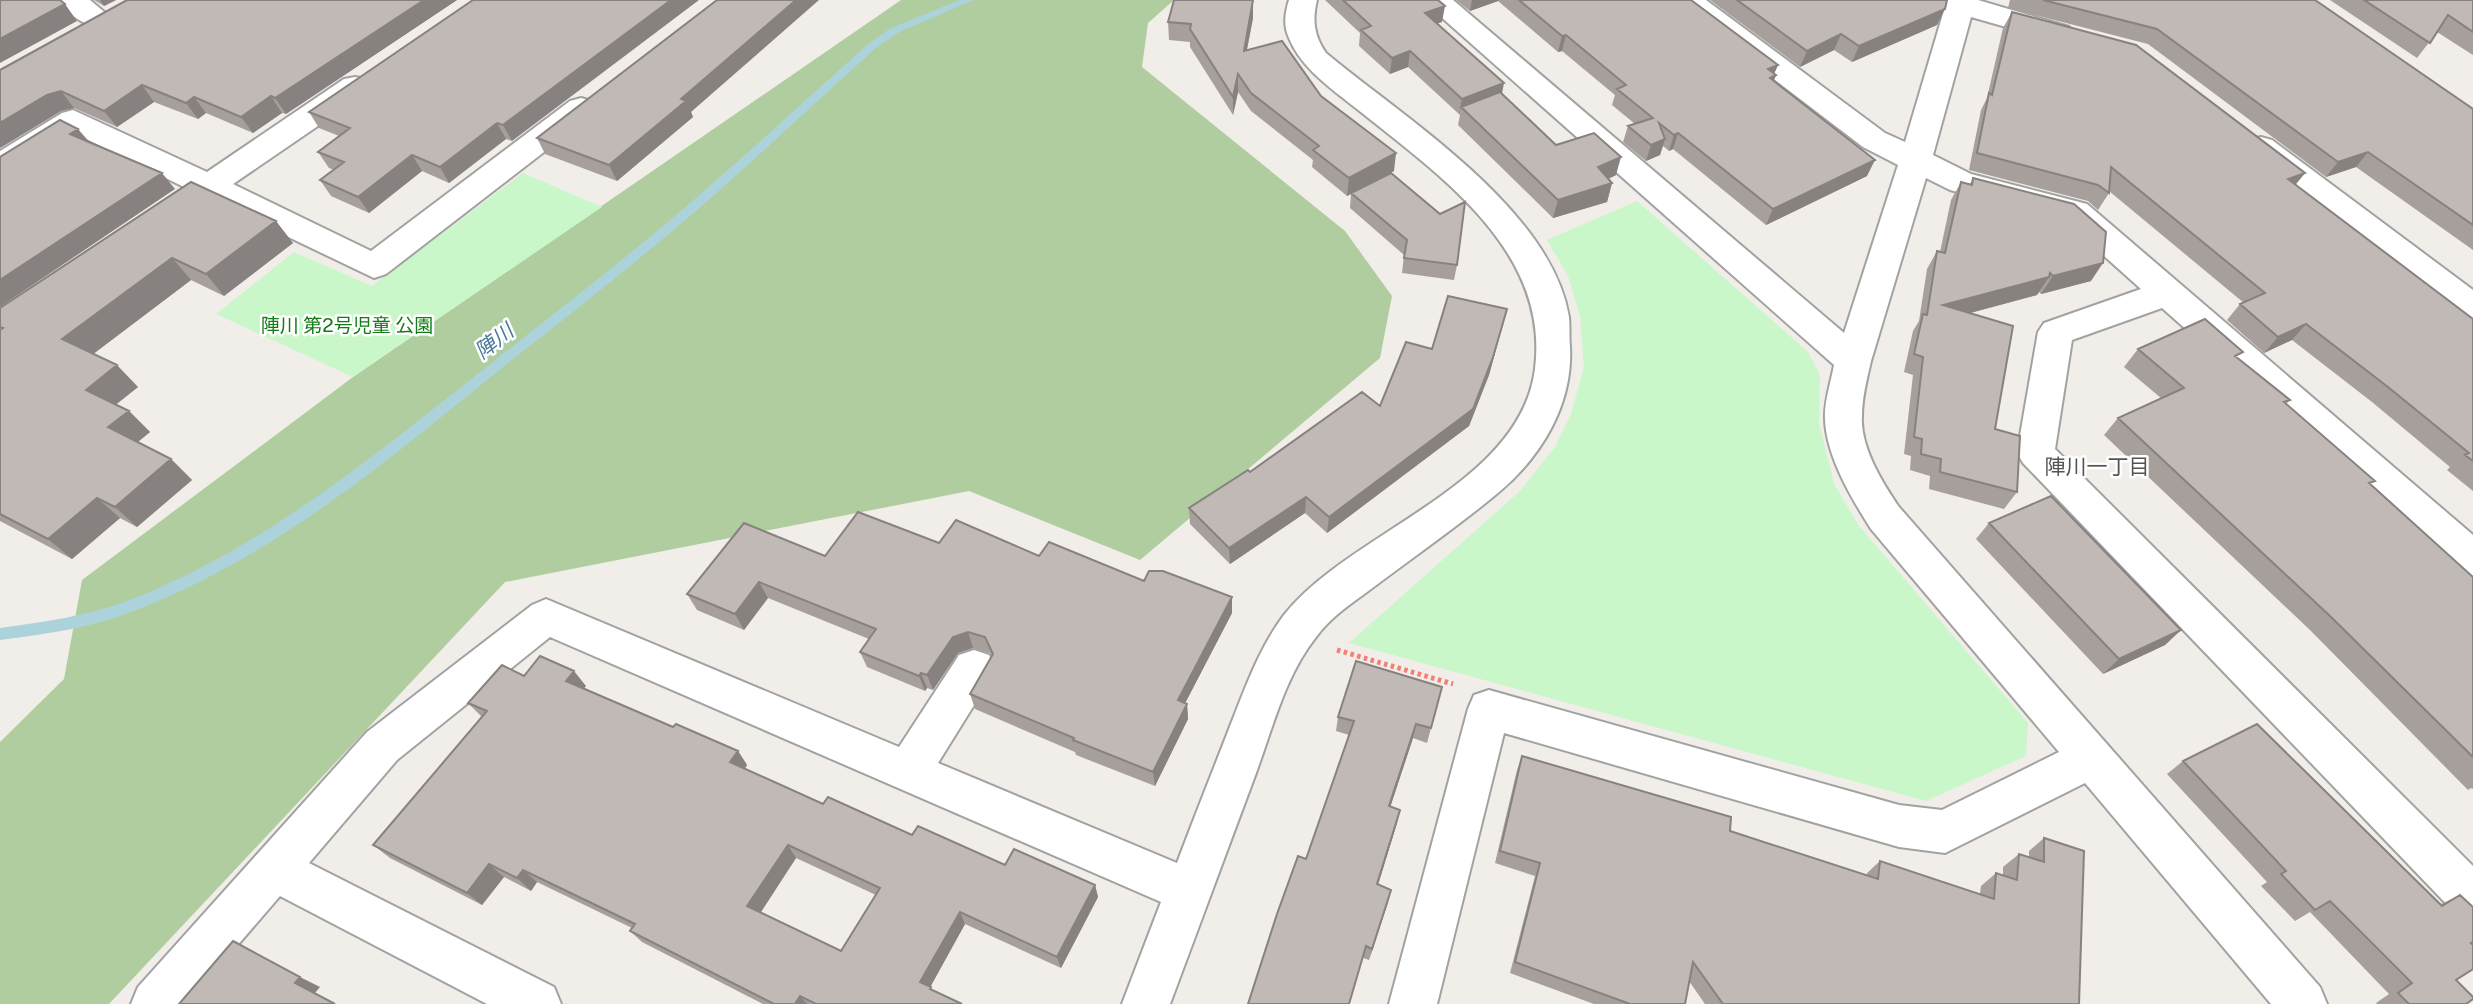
<svg xmlns="http://www.w3.org/2000/svg" width="2473" height="1004" font-family="'Public Sans','Noto Sans JP',sans-serif">
<style>
.forest{fill:#b0cda0}
.park{fill:#c9f7ca}
.lines{fill:none;stroke-linecap:round;stroke-linejoin:round}
.stream{fill:#acd3db;fill-rule:evenodd}
.minor-casing{stroke:#a2a2a2;stroke-width:4}
.path{stroke:#f27e78;stroke-width:5;stroke-dasharray:3.5 3.5;stroke-linecap:butt}
.minor{fill:#fff;fill-rule:evenodd}
.wall{fill:#a69f9c;fill-rule:evenodd}
.shaded-wall{fill:#87827f}
.building{fill:#c1b9b5;stroke:#87827f;stroke-width:2;fill-rule:evenodd}
.labels{text-anchor:middle;dominant-baseline:central;stroke-width:5;stroke-linejoin:round;paint-order:stroke}
.park-label{font-size:19px;fill:#137b15;stroke:#fff}
.water-label{font-size:21px;font-style:italic;fill:#4c789c;stroke:#fff}
.neighbourhood-label{font-size:21px;fill:#545454;stroke:#fff}
</style>
<rect width="100%" height="100%" fill="#f1ede8"/>
<!-- forest -->
<path class="forest" d="M901,0H1174L1148,23L1142,67L1345,231L1392,296L1380,358L1140,560L969,491L505,582L109,1004H0V742L64,679L82,580L353,377Z"/>
<!-- park -->
<path class="park" d="M523,173L602,207L353,377L216,314L294,252L372,286Z
M1637,201L1808,352L1820,375L1819,423L1834,484L1859,526L2028,723L2026,756L1926,801L1349,643L1519,492L1555,447L1571,414L1584,367L1580,316L1568,276L1547,240Z"/>
<g class="lines">
<!-- stream -->
<path class="stream" d="M960,0H974L899,32L876,48C818,100 762,153 704,204C639,260 571,314 503,367C390,459 274,557 136,610C92,628 47,634 0,640V628C44,622 88,616 130,600C266,547 381,450 494,361C562,307 632,254 697,197C755,147 811,95 868,44L891,28Z"/>
<!-- minor casing -->
<g class="minor-casing">
<path id="minor" d="M58,0H90L115,21L111,27C92,32 69,16 58,0Z
M1289,0H1317C1312,20 1314,36 1326,53C1405,119 1551,209 1569,317C1570,327 1569,337 1570,347C1573,404 1542,456 1499,492C1461,524 1419,553 1379,583C1357,600 1333,614 1316,637C1285,676 1273,727 1256,773C1227,850 1199,927 1170,1004H1122L1161,902L550,637L397,760L309,863L554,987L561,1004H487L280,896L187,1004H131L138,987L367,732L532,605L546,599L899,747L959,655L974,650L989,655L995,668L989,681L938,763L1177,863C1194,818 1212,773 1229,729C1245,689 1258,650 1284,615C1350,531 1520,487 1535,369C1550,250 1438,174 1357,109C1332,89 1301,68 1289,38C1283,25 1285,13 1289,0Z
M1422,0H1453L1844,333L1898,165L1863,147L1678,6L1674,0H1706L1885,133L1905,142L1945,7L1937,0H1978L2069,27L2073,33L2069,39L2059,42L1971,17L1933,155L1971,174L2087,204L2473,535V576L2459,571L2162,308L2072,340L2055,449L2473,866V922L2457,915L2023,463L2017,453L2038,332L2044,323L2141,289L2064,220L1950,190L1926,178L1871,361C1867,379 1862,397 1862,416C1860,447 1882,482 1899,507L2320,987L2327,1004H2271L2085,783L1945,853L1899,847L1504,733L1437,1004H1389L1468,709L1474,695L1489,690L1899,805L1942,810L2059,752L1871,529C1852,499 1826,456 1825,419C1824,402 1831,382 1834,365Z
M355,77L366,79L370,86L366,93L233,184L371,251L570,101L581,98L592,101L596,108L592,115L386,274L374,278L211,200L191,209L180,206L175,198L184,187L74,133L11,172L0,176V151L62,113L73,110L207,172L344,79Z
M2261,137L2272,140L2473,290V321L2461,317L2250,154L2245,147L2250,140Z"/>
</g>
<!-- path -->
<path class="path" d="M1337,650L1453,684"/>
<!-- minor -->
<use href="#minor" class="minor"/>
</g>
<!-- wall -->
<path class="wall" d="M94,0H116L104,6Z
M127,0H457L286,114L282,113L253,133L206,113L198,119L154,102L117,127L74,108L61,111L0,148Z
M473,0L512,141L506,139L449,183L422,171L369,213L331,196L320,180L334,170L329,168L318,152L339,136L319,128L309,112Z
M1325,0H1438L1442,22L1438,23L1502,94L1556,145L1616,175L1608,179L1612,183L1607,202L1553,218L1458,125L1460,115L1408,67L1390,74L1359,46L1360,33Z
M1456,0H1691L1778,65L1774,74L1776,75L1773,81L1867,176L1766,225L1673,149L1669,151L1663,146L1660,155L1646,161L1623,142L1628,126L1635,124L1612,105L1615,95L1562,51L1558,52L1498,1L1470,11Z
M1710,0H1947L1937,25L1852,62L1834,50L1800,67Z
M2010,0H2315L2473,109V250L2356,167L2326,177L2148,44L2008,8Z
M2330,0H2473V55L2437,32L2417,58Z
M2012,12L2305,173L2295,185L2473,319V491L2447,470L2450,467L2372,402L2292,340L2264,353L2227,320L2240,304L2244,303L2109,191V193L2098,210L2088,201L1969,170L1981,110L1987,98L2003,28Z
M1253,18L1247,50L1321,96L1394,171L1377,180L1457,265L1454,280L1402,273L1404,255L1350,208L1351,194L1347,196L1312,167L1313,160L1251,111L1238,92L1233,115L1190,47V42L1169,40L1168,22Z
M691,112L693,117L617,181L545,154L537,138Z
M1973,178L2091,281L2041,294L2039,292L2037,295L1970,313L1995,429L2017,492L2004,509L1929,489L1930,476L1910,470L1911,456L1904,454L1913,375L1904,372L1913,331L1919,321L1927,269L1937,251L1940,252L1951,200L1961,182L1970,184Z
M191,182L293,243L224,296L191,280L93,354L138,387L116,404L129,411L150,432L138,442L171,459L192,480L137,527L120,518L72,559L0,521V308Z
M1507,309L1489,375L1469,426L1327,533L1305,513L1230,564L1190,524L1189,508L1250,472L1380,406L1432,349Z
M2138,349L2238,358L2290,400L2286,404L2371,484L2473,577V789L2471,788L2468,790L2311,631L2104,435L2118,418L2161,398L2124,367Z
M1989,523L2181,630L2165,645L2103,674L1976,539Z
M939,543L1039,556L1144,581L1232,597V613L1185,703L1187,704L1188,719L1155,786L1076,755L1075,752L975,709L970,694L992,656L990,653L973,648L958,653L933,690L927,688L925,691L867,667L860,652L869,639L768,598L744,630L697,610L687,594L825,556Z
M524,676L586,686L584,688L673,727L738,751L747,765L745,769L823,804L912,835L1005,865L1095,885L1098,897L1061,968L965,924L930,987L933,991L962,1004H763L642,942L630,931L632,928L537,882L531,891L504,877L482,905L390,858L373,845L482,717L468,703ZM796,858L876,895L841,951L761,912Z
M1442,687L1427,743L1413,738L1390,807L1397,823L1378,885L1388,902L1369,960L1363,958L1306,859L1349,735L1336,731L1338,717Z
M1522,756L1730,831L1867,876V873L1880,861L1980,894L1981,886L1996,873L2003,876V867L2019,854L2029,857V851L2044,838L2079,1004H1705L1689,981L1685,1004H1594L1510,973L1535,876L1495,863L1517,770Z
M2183,761L2441,904L2460,895L2471,943L2456,980L2466,1004H2377L2376,1003L2389,994L2310,912L2295,921L2261,886L2267,882L2167,774Z"/>
<!-- shaded-wall -->
<path class="shaded-wall" d="M100,0H116L104,6Z
M424,0H457L286,114L275,98Z
M671,0H699L512,141L503,125Z
M796,0H819L691,112L693,117L617,181L609,165L681,99Z
M1253,0V18L1243,69L1244,51Z
M1472,0H1499L1498,1L1470,11Z
M65,4L77,21L0,63V39Z
M1445,6L1442,22L1423,28L1425,13Z
M1945,9L1937,25L1852,62L1859,46Z
M1841,34L1834,50L1800,67L1807,51Z
M1566,35L1562,51L1558,52L1562,36Z
M1410,51L1408,67L1390,74L1392,58Z
M1778,65L1773,76L1776,75L1770,91L1768,69Z
M1238,74V92L1233,115V97Z
M1504,83L1501,99L1461,107L1459,115L1462,99Z
M142,85L154,102L117,127L104,111Z
M61,91L74,108L61,111L0,148V123L47,95Z
M271,96L282,113L253,133L241,117Z
M194,97L206,113L198,119L186,103Z
M497,123L506,139L449,183L440,167Z
M78,129L92,145L70,134Z
M1678,133L1673,149L1669,151L1674,135Z
M1665,139L1660,155L1646,161L1651,145Z
M2368,152L2356,167L2326,177L2338,162Z
M1396,153L1394,171L1347,196L1349,178Z
M412,155L422,171L369,213L358,197Z
M1621,157L1616,175L1593,186L1598,167Z
M1875,160L1867,176L1766,225L1773,209Z
M162,173L175,189L0,307V280Z
M2305,173L2292,189L2288,179Z
M1612,183L1607,202L1553,218L1558,200Z
M276,221L293,243L224,296L206,274Z
M172,258L191,280L84,361L62,339Z
M2103,263L2091,281L2041,294L2053,276Z
M2049,277L2037,295L1933,323L1943,305Z
M1507,309L1489,375L1469,426L1327,533L1329,517Z
M2306,324L2292,340L2264,353L2278,337Z
M117,365L138,387L108,411L86,390Z
M129,411L150,432L130,448L108,427Z
M171,459L192,480L137,527L115,507Z
M1306,497L1305,513L1230,564L1229,548Z
M97,498L120,518L72,559L48,539Z
M759,582L768,598L744,630L735,614Z
M1232,597V613L1179,715L1178,700Z
M2181,630L2165,645L2103,674L2119,659Z
M968,632L973,648L958,653L933,690L927,675L953,637Z
M574,671L586,686L578,695L566,681Z
M921,673L927,688L925,691L919,676Z
M1187,704L1188,719L1155,786L1153,772Z
M1416,724L1413,738L1386,820L1389,806Z
M738,751L747,765L739,776L730,762Z
M1400,810L1397,823L1374,897L1377,884Z
M788,845L796,858L757,918L747,906Z
M489,864L504,877L482,905L467,893Z
M523,870L537,882L531,891L517,878Z
M1095,885L1098,897L1061,968L1057,957Z
M1391,890L1388,902L1369,960L1372,949Z
M960,912L965,924L927,993L920,982Z
M300,977L320,987L314,994L295,983Z
M800,996L807,1004H795Z"/>
<!-- building -->
<path class="building" d="M0,0H60L65,4L0,39Z
M127,0H424L275,98L271,96L241,117L194,97L186,103L142,85L104,111L61,91L47,95L0,123V70Z
M473,0H671L503,125L497,123L440,167L412,155L358,197L320,180L344,162L318,152L350,128L309,112Z
M717,0H796L681,99L686,101L609,165L537,138Z
M1174,0H1253L1244,51L1282,41L1321,96L1396,153L1349,178L1313,150L1319,146L1251,93L1238,74L1233,97L1190,29L1191,24L1168,22Z
M1343,0H1438L1445,6L1425,13L1504,83L1462,99L1410,51L1392,58L1361,30L1371,26Z
M1519,0H1691L1778,65L1768,69L1776,75L1770,78L1875,160L1773,209L1678,133L1674,135L1659,123L1665,139L1651,145L1628,126L1653,118L1617,89L1626,85L1566,35L1562,36Z
M1737,0H1947L1945,9L1859,46L1841,34L1807,51Z
M2043,0H2315L2473,109V225L2368,152L2338,162L2157,29Z
M2364,0H2473V32L2448,15L2430,43Z
M2012,12L2136,45L2305,173L2288,179L2473,319V461L2465,455L2469,453L2388,387L2306,324L2278,337L2240,304L2265,293L2111,167L2109,193L2098,185L1977,153L1989,93L1992,95Z
M1500,92L1556,145L1594,133L1621,157L1598,167L1612,183L1558,200L1461,107Z
M60,120L78,129L70,134L162,173L0,280V157Z
M1391,173L1440,214L1465,202L1457,265L1404,258L1407,240L1351,193Z
M1973,178L2074,204L2106,232L2103,263L2053,276L2050,273L2049,277L1943,305L2013,326L1995,429L2020,436L2017,492L1940,472L1941,459L1921,454L1922,439L1914,437L1923,357L1914,354L1923,314L1927,315L1937,251L1945,253L1961,182L1972,185Z
M191,182L276,221L206,274L172,258L62,339L117,365L86,390L129,411L108,427L171,459L115,507L97,498L48,539L0,514V330L3,328L0,327V308Z
M1448,296L1507,309L1493,357L1473,409L1329,517L1306,497L1229,548L1189,508L1248,470L1250,472L1362,392L1380,406L1406,342L1432,349Z
M2205,319L2243,352L2235,356L2290,400L2284,402L2375,481L2369,483L2473,577V757L2330,616L2118,418L2184,388L2138,349Z
M2051,496L2181,630L2119,659L1989,523Z
M858,512L939,543L956,520L1039,556L1049,542L1144,581L1149,571H1163L1232,597L1178,700L1187,704L1153,772L1073,740L1074,738L970,694L993,654L985,637L968,632L953,637L927,675L921,673L919,676L860,652L876,629L759,582L735,614L687,594L744,523L825,556Z
M540,656L574,671L566,681L673,727L676,724L738,751L730,762L823,804L828,797L912,835L918,826L1005,865L1014,849L1095,885L1057,957L960,912L920,982L931,987L930,989L962,1004H816L800,996L795,1004H774L630,931L635,924L523,870L517,878L489,864L467,893L373,845L487,711L468,703L502,665L524,676ZM788,845L880,888L841,951L747,906Z
M1356,661L1442,687L1431,728L1416,724L1389,806L1400,810L1377,884L1391,890L1372,949L1366,946L1349,1004H1248L1277,914L1298,856L1306,859L1354,721L1338,717Z
M2257,724L2442,906L2460,895L2473,907V942L2471,943L2473,945V969L2456,980L2473,997V999L2466,1004H2409L2398,993L2412,983L2330,901L2315,910L2281,874L2286,871L2183,761Z
M1522,756L1731,817L1730,831L1878,879L1880,861L1994,899L1996,873L2017,880L2019,854L2044,862V838L2084,851L2079,1004H1723L1693,962L1685,1004H1630L1515,962L1540,863L1500,851Z
M233,941L300,977L295,983L335,1004H179Z"/>
<g class="labels">
<!-- park labels -->
<g class="park-label">
<text x="347" y="325">陣川 第2号児童 公園</text>
</g>
<!-- water labels -->
<g class="water-label">
<text transform="translate(494 341) rotate(-38)">陣川</text>
</g>
<!-- neighbourhood labels -->
<g class="neighbourhood-label">
<text x="2097" y="466">陣川一丁目</text>
</g>
</g>
</svg>
